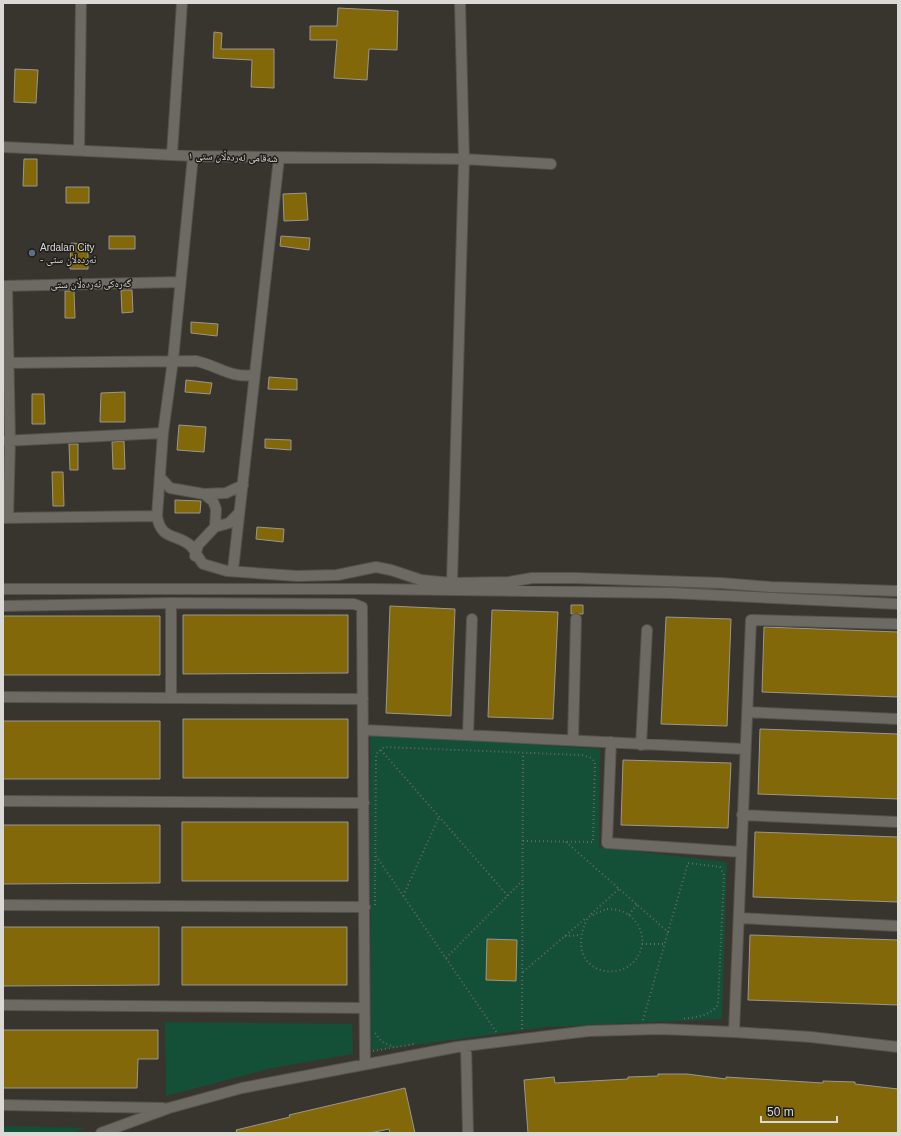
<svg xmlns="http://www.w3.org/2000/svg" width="901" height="1136" font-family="Arial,'Noto Naskh Arabic',sans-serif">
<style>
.green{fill:#144f38}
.building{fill:#826809;stroke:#999790}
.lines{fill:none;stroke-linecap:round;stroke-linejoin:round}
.minor-casing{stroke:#54524c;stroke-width:12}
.path{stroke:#6b6863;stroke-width:2;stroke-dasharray:1 3;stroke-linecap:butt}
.minor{stroke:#6c6a63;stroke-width:10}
.service-dot{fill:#5c6f8a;stroke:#1e1d1a;stroke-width:1.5}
.labels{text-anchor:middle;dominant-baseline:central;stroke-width:3;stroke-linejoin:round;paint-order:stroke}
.street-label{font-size:10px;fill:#dbd9d6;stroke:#1e1d1a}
.poi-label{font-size:10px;fill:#dbd9d6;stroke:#1e1d1a;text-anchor:start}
</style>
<rect width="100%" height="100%" fill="#38352f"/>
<!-- green -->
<path class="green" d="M370,734L600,749L599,847L727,862L722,1019L546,1027L371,1051Z
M165,1022L352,1024L353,1054L272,1068L166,1096Z
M3,1126L85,1128L72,1133H3Z"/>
<!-- building -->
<path class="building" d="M338,8L398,11L397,50L369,49L367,80L334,78L337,40H310V26H337Z
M214,32L222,33L221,49H274V88L251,87L252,60L213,58Z
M15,69L38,70L36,103L14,102Z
M24,159H37V186H23Z
M66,187H89V203H66Z
M306,193L308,220L284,221L283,194Z
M109,236H135V249H109Z
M281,236L310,238L309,250L280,246Z
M71,243L88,244V269H70Z
M121,290H132L133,312L122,313Z
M65,291H74L75,318H65Z
M191,322L218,324L217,336L191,333Z
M269,377L297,379V390L268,389Z
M186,380L212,383L210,394L185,392Z
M125,392V422H100L101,393Z
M32,394H44L45,424H32Z
M179,425L206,427L204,452L177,450Z
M265,439L291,440V450L265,448Z
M124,441L125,469H113L112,442Z
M69,444H78V470H70Z
M52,472H63L64,506H53Z
M175,500L201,501L200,513H175Z
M257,527L284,529L283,542L256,539Z
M571,605H583V614H571Z
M390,606L455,609L451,716L386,713Z
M492,610L558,612L553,719L488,717Z
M183,615H348V673L183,674Z
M3,616H160V675H3Z
M666,617L731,619L727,726L661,724Z
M764,627L898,632V697L762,692Z
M183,719H348V778H183Z
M3,721H160V779H3Z
M760,729L898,734V799L758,794Z
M623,760L731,763L728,828L621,825Z
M182,822H348V881H182Z
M3,825H160V883L3,884Z
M755,832L898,837V902L753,897Z
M3,927H159V985L3,986Z
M182,927H347V985H182Z
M750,935L898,940V1005L748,1000Z
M487,939L517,940L516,981L486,980Z
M3,1030H158V1059H138L137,1088H3Z
M658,1074H687L726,1079V1077L823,1083V1081L855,1082V1084L898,1089V1133H528L524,1080L554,1077L555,1083L628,1079V1077L658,1076Z
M405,1088L415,1133H390L389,1129L370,1133H237L236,1130L290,1117L289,1115Z"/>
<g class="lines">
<!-- minor casing -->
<g class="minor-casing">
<path id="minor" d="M3,147L193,156L464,159L551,164
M79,149L81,3
M172,154L182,3
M193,156L173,360L163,433L157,516C161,541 177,533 191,546C194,549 199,559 203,564L227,571L297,576L337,575L376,567L391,570L421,580L452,583L509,582L532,578H575L721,583L771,587L898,591
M3,286L180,282
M7,286L10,441L8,518
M3,363L196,361C219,366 229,378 254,375
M3,441L163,433
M160,477L170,488L204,494L213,501L216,509L215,527L198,545L195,556
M204,494L226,493L243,485
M3,518L157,516
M215,527L229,523L239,513
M233,570L279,158
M452,583L464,159L460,3
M3,589H372L671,593L898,604
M3,606L171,603L354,604L362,607L365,1064
M3,697L363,699
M171,698V603
M747,712L898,719
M364,730L744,749
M468,735L472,619
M573,740L576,619
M611,742L607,843L741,852
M641,745L647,630
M3,801L364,803
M742,815L898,822
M3,905L365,907
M739,918L898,926
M3,1005L363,1008
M734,1032L751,620L898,624
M466,1046L468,1133
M3,1105L163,1108
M101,1133L169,1108L242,1088L457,1047L589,1031L661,1029L734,1032L811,1037L898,1047"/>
</g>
<!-- path -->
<path class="path" d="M381,750L508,896
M566,842L668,932L688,863L720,867L724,875L718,1005C708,1017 696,1017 681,1019
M376,856L497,1033
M403,896L439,817
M375,905L376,754L384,747L582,755L591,758L595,762L593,842L523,841
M607,909C622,909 632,914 639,927C642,933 643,939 642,945C634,989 558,977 588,917Z
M591,914L619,889
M629,915L637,904
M565,936L580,935
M642,944H665
M446,958L522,881
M523,972L586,918
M643,1020L668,932
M522,1029L523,753
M375,1033L382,1042L394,1047
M373,1051L414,1044"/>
<!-- minor -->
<use href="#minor" class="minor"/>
</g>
<!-- markers -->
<circle class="service-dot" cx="32" cy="253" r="4"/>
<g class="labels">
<!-- street labels -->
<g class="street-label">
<text transform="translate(233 157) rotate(2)">شەقامی ئەردەڵان ستی ١</text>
<text transform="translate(91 284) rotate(-1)">گەرەکی ئەردەڵان ستی</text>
</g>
<!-- poi labels -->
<g class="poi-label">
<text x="40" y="247">Ardalan City<tspan x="40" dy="12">- ئەردەڵان ستی</tspan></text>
</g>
</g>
<!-- border -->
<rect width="901" height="1136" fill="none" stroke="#dbd9d6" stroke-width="8"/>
<!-- scale -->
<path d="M761 1116v6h76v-6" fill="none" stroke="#dbd9d6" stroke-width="2"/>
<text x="767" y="1116" font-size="12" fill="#dbd9d6" stroke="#1e1d1a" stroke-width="3" paint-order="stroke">50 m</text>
</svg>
